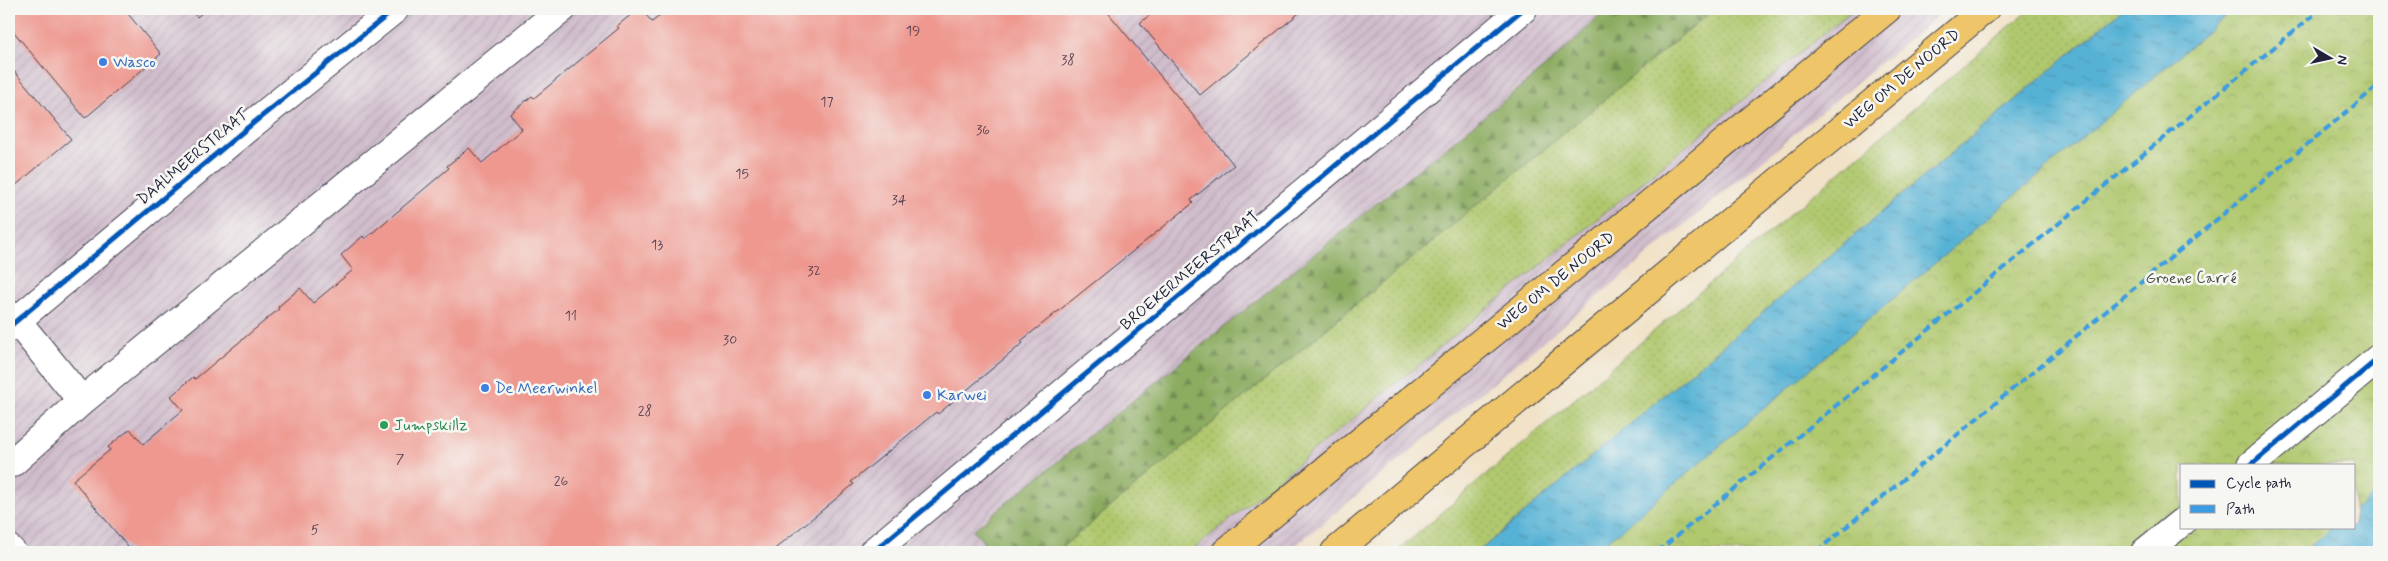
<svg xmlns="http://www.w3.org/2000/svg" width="2388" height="561" font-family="Mynerve,sans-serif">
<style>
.industrial{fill:url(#industrial-furrows)}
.grass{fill:url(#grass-dots);stroke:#697554}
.forest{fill:url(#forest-firs);stroke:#57674e}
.park{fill:url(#park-crowns);stroke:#697554;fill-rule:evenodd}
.water{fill:url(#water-ripples);stroke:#3c6a88}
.building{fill:#ee988f}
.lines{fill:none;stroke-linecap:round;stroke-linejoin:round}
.minor-casing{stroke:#413f50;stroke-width:30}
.highway-casing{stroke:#413f50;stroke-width:30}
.minor{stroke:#fff;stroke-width:28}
.highway{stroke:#eec569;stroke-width:28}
.quiet{stroke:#3c9ce2;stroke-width:4;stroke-dasharray:8 4;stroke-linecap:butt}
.cycleway-casing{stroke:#f6f6f2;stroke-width:8}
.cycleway{stroke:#0057b8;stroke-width:5}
.shop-dot{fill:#3f7fe0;stroke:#f6f6f2;stroke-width:2}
.leisure-dot{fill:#2e9e5b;stroke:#f6f6f2;stroke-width:2}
.labels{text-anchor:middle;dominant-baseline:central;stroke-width:5;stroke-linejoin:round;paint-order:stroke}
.number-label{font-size:14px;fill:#554050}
.shop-label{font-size:16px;fill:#366cbe;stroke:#f6f6f2;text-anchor:start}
.street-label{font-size:16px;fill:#22223b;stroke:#f6f6f2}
.park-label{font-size:16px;fill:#4d544a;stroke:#f6f6f2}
.leisure-label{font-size:16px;fill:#27864d;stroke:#f6f6f2;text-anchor:start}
</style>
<defs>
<pattern id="industrial-furrows" width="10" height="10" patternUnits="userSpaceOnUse" patternTransform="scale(1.25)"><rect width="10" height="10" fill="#d0bdcc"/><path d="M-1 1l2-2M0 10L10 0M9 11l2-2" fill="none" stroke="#b2a2b0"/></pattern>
<pattern id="grass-dots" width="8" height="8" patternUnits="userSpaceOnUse" patternTransform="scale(1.25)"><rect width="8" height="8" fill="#b0c86e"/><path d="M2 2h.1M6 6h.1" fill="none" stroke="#97ac60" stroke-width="1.8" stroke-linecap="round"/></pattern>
<pattern id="forest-firs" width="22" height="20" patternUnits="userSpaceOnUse" patternTransform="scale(1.25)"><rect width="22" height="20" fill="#8cac61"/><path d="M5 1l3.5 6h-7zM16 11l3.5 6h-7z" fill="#728c51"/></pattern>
<pattern id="park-crowns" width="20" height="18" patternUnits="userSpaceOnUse" patternTransform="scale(1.25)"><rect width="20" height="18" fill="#b0c86e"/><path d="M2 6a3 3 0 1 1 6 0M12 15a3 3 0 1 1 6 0" fill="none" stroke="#97ac60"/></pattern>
<pattern id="water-ripples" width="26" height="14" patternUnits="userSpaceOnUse" patternTransform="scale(1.25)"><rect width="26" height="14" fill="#57b2d5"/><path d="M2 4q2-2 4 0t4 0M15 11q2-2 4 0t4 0" fill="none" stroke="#4890ae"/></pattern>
</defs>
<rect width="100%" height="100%" fill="#f6f6f2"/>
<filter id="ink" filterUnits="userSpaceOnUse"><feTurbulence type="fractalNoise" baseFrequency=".02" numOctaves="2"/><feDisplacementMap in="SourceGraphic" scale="10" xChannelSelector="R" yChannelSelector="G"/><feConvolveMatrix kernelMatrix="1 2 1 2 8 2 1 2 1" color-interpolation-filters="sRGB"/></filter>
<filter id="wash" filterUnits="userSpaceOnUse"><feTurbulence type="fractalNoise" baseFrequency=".0096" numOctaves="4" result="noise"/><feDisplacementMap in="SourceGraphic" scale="20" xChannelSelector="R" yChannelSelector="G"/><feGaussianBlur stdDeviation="1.12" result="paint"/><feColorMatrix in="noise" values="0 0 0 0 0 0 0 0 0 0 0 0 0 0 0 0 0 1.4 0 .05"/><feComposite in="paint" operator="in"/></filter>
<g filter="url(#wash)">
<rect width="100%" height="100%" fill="#f1e2c8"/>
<!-- industrial -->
<path class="industrial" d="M9,9H1946L1288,552H9Z"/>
<!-- grass -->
<path class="grass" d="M1714,9H1854L1190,552H1056Z
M2030,9H2123L1478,552H1396Z"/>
<!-- forest -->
<path class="forest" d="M1603,9H1714L1056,552H992L973,530L1555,59L1598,18Z"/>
<!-- park -->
<path class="park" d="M2218,9H2379V511L2330,552H1587ZM2182,465H2354V527H2182Z"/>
<!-- water -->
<path class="water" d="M2123,9H2234L1595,552H1478Z
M2379,491V552H2303L2334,527H2354V511Z"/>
<g id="blocks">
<!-- building -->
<path class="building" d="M9,9H124L161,54L85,118L9,26Z
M190,9H207L197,17Z
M638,9H641L652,22L668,9H1105L1234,165L1191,200L1193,203L1021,341L1023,343L938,414L936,412L895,446L851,482L854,484L771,552H132L73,480L110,450L108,447L130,429L143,444L183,410L171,396L193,377L195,379L279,309L278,307L300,288L313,303L353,270L341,255L363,236L365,239L449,168L447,166L469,148L482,163L522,129L510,114L532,96L534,98L619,28L617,26Z
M1157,9H1304L1200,95L1140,23Z
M9,65L71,139L9,191Z"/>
</g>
</g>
<g filter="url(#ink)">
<use href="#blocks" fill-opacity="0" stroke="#413f50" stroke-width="1"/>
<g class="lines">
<!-- minor casing -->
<g class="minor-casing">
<path id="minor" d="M17,321L82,401L562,9
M9,327L246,129L395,9
M12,463L82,401
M2251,465L2379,358
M9,549L12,552
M873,552L1523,9
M2145,552L2182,522"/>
</g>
<!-- highway casing -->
<g class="highway-casing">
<path id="highway" d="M1226,552L1887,9
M1335,552L1985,9"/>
</g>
<!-- minor -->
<use href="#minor" class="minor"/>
<!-- highway -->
<use href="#highway" class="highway"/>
<!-- quiet -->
<path class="quiet" d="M1657,552L2321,9
M1816,552L2379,85"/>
<!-- cycleway casing -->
<g class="cycleway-casing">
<path id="cycleway" d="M9,327L246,129L395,9
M2251,465L2379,358
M873,552L1523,9"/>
</g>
<!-- cycleway -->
<use href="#cycleway" class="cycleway"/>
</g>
</g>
<!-- markers -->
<g class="shop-dot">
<circle cx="103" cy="62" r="5"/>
<circle cx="485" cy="388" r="5"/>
<circle cx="927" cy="395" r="5"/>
</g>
<circle class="leisure-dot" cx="384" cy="425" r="5"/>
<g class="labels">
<!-- number labels -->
<g class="number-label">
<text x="913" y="31">19</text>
<text x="1068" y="60">38</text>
<text x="827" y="102">17</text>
<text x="983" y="130">36</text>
<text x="742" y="174">15</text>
<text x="899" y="200">34</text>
<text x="657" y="245">13</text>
<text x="814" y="271">32</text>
<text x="571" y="316">11</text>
<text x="730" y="340">30</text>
<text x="645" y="411">28</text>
<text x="400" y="459">7</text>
<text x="561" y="481">26</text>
<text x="315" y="530">5</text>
</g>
<!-- shop labels -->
<g class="shop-label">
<text x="113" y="62">Wasco</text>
<text x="495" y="388">De Meerwinkel</text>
<text x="937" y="395">Karwei</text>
</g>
<!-- street labels -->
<g class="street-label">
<text transform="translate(1902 79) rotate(-40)">WEG OM DE NOORD</text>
<text transform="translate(193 157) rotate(-40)">DAALMEERSTRAAT</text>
<text transform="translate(1190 271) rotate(-40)">BROEKERMEERSTRAAT</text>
<text transform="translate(1556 281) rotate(-39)">WEG OM DE NOORD</text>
</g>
<!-- park labels -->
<g class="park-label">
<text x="2191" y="278">Groene Carré</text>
</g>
<!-- leisure labels -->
<g class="leisure-label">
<text x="394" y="425">Jumpskillz</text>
</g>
</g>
<!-- margin -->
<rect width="2388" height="561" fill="none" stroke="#f6f6f2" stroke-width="30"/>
<!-- legend -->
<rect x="2180" y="464" width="175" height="65" fill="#f6f6f2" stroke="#a1a1a9"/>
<rect x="2190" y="480" width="25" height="8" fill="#0057b8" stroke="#a1a1a9"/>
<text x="2226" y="488" font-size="15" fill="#22223b">Cycle path</text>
<rect x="2190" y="505" width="25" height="8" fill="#3c9ce2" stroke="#a1a1a9"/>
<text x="2226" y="514" font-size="15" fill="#22223b">Path</text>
<!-- north arrow -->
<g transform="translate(2330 58) rotate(99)" stroke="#f6f6f2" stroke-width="4" paint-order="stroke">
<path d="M0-4L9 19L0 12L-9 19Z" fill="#22223b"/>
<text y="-8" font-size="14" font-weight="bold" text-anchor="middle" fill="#22223b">N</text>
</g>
</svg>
